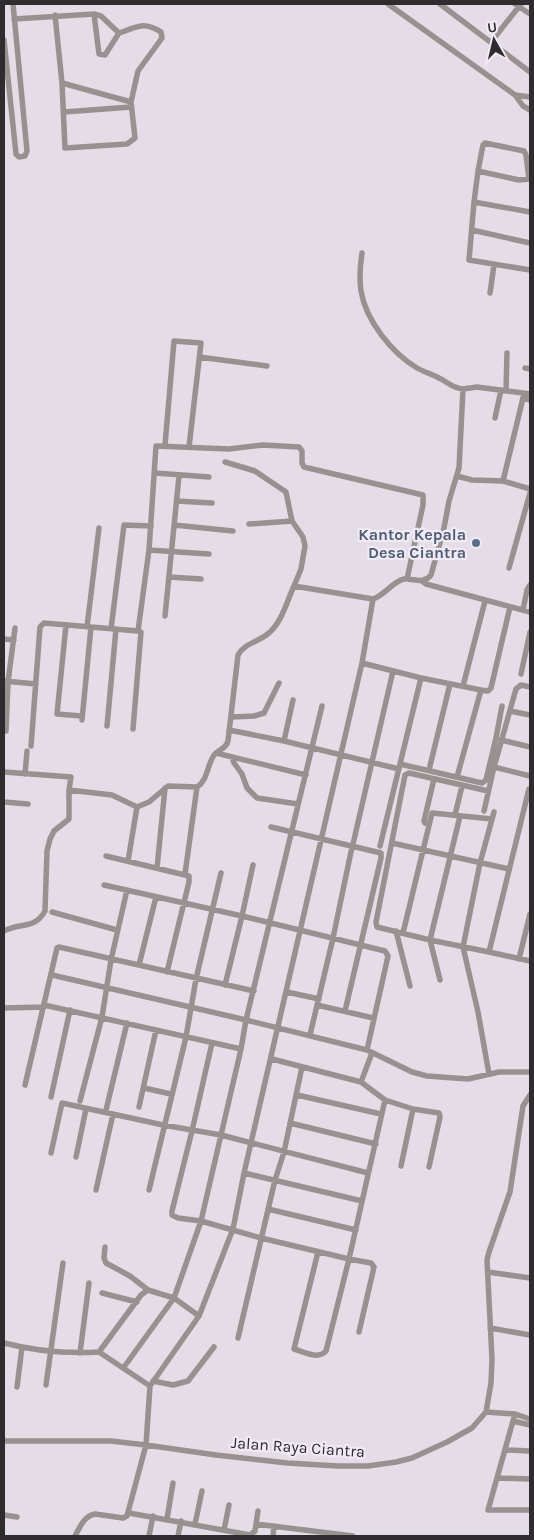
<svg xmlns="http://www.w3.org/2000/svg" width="534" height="1540" font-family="Karla,sans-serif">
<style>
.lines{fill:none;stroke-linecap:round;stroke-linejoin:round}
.minor{stroke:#97928f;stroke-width:5.5}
.service-dot{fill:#5c6f8a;stroke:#f1eaf4;stroke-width:2}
.labels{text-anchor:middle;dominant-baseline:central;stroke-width:4.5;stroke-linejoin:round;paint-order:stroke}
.service-label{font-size:16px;font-weight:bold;fill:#4e5e75;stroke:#f1eaf4;text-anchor:end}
.street-label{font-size:16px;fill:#2f2c30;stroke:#f1eaf4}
</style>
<rect width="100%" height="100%" fill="#e4dce6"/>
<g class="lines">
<!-- minor -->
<path class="minor" d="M388,4L515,95L530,97
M440,4L530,72
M515,4L530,14
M94,14L99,54L105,55L119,33
M55,15L62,83L65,148L127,144L135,138L131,102L62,83
M14,19L94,14L101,16L119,33C138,27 143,21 161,32L162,38L138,71L131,102
M4,40L16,154L19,157L25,156L27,151L13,4
M491,42L521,4
M515,95L523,106L530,110
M64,112L131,107
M478,171L483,145L485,143L524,151L526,155L529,179L519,180L478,171L474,202L530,212
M474,202L469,260L530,270
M472,230L530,243
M362,253C360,266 359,278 361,291C366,321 392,353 417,368C424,372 432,374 439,378C448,382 452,388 463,389
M490,293L494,265
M199,357L267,366
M525,368L530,369
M506,391L507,353
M530,400L523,398L503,481L530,489
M495,418L501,390
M165,445L174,341L201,343L189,447
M225,462L255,471L286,492L292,521L303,537L305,546L301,569L294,586
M155,473L209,477
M457,476L472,480L503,481
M177,501L212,503
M249,524L292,521
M174,525L233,531
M149,550L209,554
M509,568L530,493
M169,577L201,579
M422,581L426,584L530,612
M373,599C385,595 392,582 404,579C414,578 423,585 431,575L444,528L449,501L459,468L463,389L477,387L530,394
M523,610L527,590L530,585
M165,616L179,476
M66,625L57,714L82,716
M87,627L99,528
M111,629L124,525L151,526
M4,639L14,640
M362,663L421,678L481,690L457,777
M521,674L530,632
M4,681L36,684
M463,686L485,601
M481,690L488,691L491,688L510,607
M510,711L530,715
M232,717L254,716L264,713L279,683
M82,720L91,627
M107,726L116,629
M133,729L141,632L138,631
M229,730L284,741L399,769
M6,731L8,682L15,628
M501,740L530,747
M284,741L293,700
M31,746L40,627L44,623L138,631L149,550L156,446L229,449L263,445L299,447L302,451V463L304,467L423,495V505L407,579
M216,753L306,775
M232,757L234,763L242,774L247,788L257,798L298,804
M400,764L421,678
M494,767L530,776
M429,770L450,684
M4,772L71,777L69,790
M25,774L27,751
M488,791L409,773L405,775L376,922L377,927L430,940L489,952L529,789H530
M4,802L28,804
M484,811L494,767L516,689L521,685L530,687
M455,815L462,786
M429,824L425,823L424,821L434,779
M271,827L381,853V858L345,1011
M392,843L509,869
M353,844L393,671
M380,846L400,764L482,783L486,780L496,738L502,706
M106,856L189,876V882L167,972
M128,861L137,807L149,802L168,786L197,787
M157,868L165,788
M185,874L197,787C208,780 207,765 214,755C219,749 226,749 228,741L238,655C244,643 260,642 270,632C282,621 287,601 294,586L373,599
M104,885L242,916L385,951L388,956L367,1050
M52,912L117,930
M4,931C19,922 35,930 45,911L47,851L50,839L54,831L69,819V790L112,795L137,807
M396,931L410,986
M403,933L432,813L492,819
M489,952L530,961
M519,959L530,914
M139,965L156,897
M52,975L246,1020L367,1050L412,1072L427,1076L468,1079L499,1072H530
M440,980L430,940L460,816
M225,985L242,916L253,865
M287,992L319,999
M44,1005L241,1049
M317,1005L373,1018
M4,1008L44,1007
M310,1035L333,938L352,847
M212,1043L192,1131L172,1211V1215L178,1218L201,1221L261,1238L349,1259L385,1100
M272,1059L361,1082L385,1100L413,1109L439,1113L440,1117L429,1167
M489,1074L478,1012L463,947L480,863L494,812
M361,1082L372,1053
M25,1085L57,948L59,947L254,991
M144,1088L171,1094
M297,1095L381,1114
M51,1097L70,1010
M80,1101L102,1017L111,960L127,890
M139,1107L156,1030
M106,1110L127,1023
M290,1123L376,1144
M51,1153L62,1103L163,1125L221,1135L368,1173
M76,1157L86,1109
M401,1166L413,1109
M244,1173L362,1201
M96,1190L113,1114
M149,1190L186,1037L196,979L221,873
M268,1209L356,1230
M105,1247L104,1258L106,1263L130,1276L148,1290
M318,1252L294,1349C304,1352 318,1360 326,1351L349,1259L371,1263L374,1267L359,1332
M488,1272L530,1278
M102,1293L137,1302
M490,1328L530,1335
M238,1338L275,1180L284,1152L302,1067
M4,1343C35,1351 67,1354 99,1352L141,1295L148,1290L174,1298L199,1316
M99,1352L150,1386
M80,1353L89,1283
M124,1367L174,1298L201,1221L241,1049L246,1020L322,706
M153,1381L173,1385L188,1381L214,1347
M46,1385L63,1263
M17,1387L22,1347
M486,1412L515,1414L530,1419
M515,1414L488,1510H530
M513,1421L530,1425
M4,1441H111L146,1445L150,1386L199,1316L233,1229L244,1173L362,663L373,599
M505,1450L530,1451
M497,1478L530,1479
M129,1513L250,1535L255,1531L258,1511
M4,1515L17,1517
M167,1519L173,1483
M195,1524L202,1491
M256,1524L353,1536
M224,1530L229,1505
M75,1536C80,1527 84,1516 95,1514L123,1518L127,1516L146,1445L216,1455L287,1463L338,1466H368L396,1462L412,1458L447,1442L472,1428L486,1412L491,1383L492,1359L487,1260L489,1252L510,1192L523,1106L530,1095
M149,1536L153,1516
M178,1536L181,1521
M273,1536L274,1526"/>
</g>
<!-- markers -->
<circle class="service-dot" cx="476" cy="543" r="5"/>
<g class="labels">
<!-- service labels -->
<g class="service-label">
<text x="466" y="534">Kantor Kepala<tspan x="466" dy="18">Desa Ciantra</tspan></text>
</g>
<!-- street labels -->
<g class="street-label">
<text transform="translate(298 1447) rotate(4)">Jalan Raya Ciantra</text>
</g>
</g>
<!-- border -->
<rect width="534" height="1540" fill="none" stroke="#2f2c30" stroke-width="10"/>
<!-- north arrow -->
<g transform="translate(494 40) rotate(352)" stroke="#f1eaf4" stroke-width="4" paint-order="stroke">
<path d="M0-4L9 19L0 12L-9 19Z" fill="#2f2c30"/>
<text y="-8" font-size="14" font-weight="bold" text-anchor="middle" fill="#2f2c30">U</text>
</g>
</svg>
